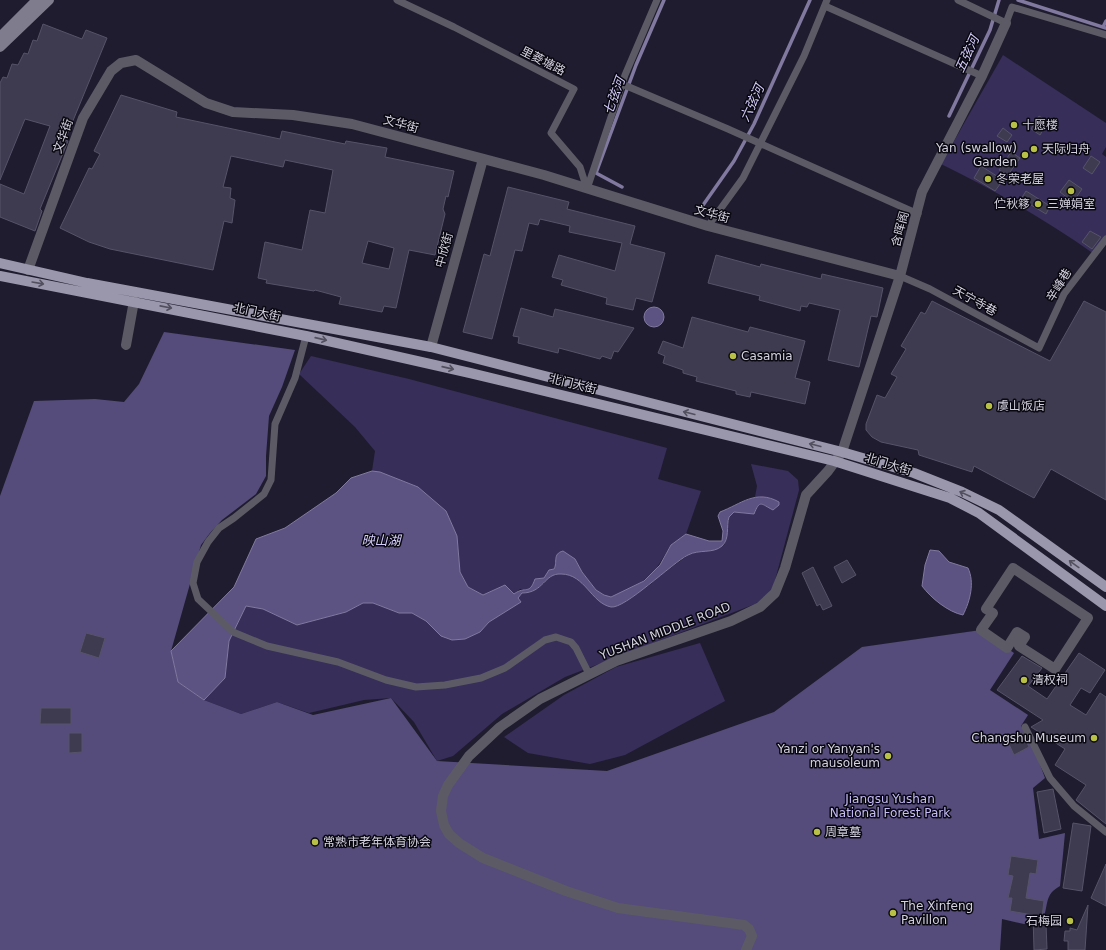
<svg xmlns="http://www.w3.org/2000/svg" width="1106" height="950" font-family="'DejaVu Sans','Noto Sans SC',sans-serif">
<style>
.green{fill:#382e5a}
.forest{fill:#554c7b}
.water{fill:#5d5383;stroke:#81799f}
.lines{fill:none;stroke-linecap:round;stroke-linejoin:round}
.stream{stroke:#81799f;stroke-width:3.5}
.building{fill:#3e3a4f;stroke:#565369;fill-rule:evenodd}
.lane{stroke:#5c5b65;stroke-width:7}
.street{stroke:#5c5b65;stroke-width:10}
.secondary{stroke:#7f7d8d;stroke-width:10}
.primary{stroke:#9a97ac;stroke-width:10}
.oneway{stroke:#52505e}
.poi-dot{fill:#b9c046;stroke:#090810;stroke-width:1.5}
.labels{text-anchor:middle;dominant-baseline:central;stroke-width:3;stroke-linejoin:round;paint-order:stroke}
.street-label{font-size:12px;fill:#d4d2df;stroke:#090810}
.poi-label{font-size:12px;fill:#d4d2df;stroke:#090810;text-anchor:start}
.park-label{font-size:12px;fill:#c7bdfa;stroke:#090810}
.water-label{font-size:13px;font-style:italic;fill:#d5cdfc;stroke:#090810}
</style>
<rect width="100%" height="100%" fill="#201c2f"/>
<!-- green -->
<path class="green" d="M1003,55L1106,123V147L1102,154L1106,157V239L1094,254C1046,220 994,190 941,164Z
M311,356L409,379L667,448L658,479L701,491L686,534L671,545L656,569L640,584L611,597H608L596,590L582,572L575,559L555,567L544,578H539L530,589H520L514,594L505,585L483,595L468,587L460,572L457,536L431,499L418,487L372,471L375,451L355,427L299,374Z
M751,464L788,471L798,480L799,490L774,584L770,593L755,604L565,677L502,714L453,756L437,761L414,722L391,698L364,700L309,713L277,702L241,714L204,700L225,678L229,641L245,606L263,609L297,625L346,612L363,603H373L399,613L411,612L426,621L441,636L480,632L489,622L521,602L518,598L522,593C544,593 543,575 560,574C580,572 584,591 598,598C604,602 615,602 622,604L651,584L656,578L690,554L724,545L726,541L729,517L734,512L752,514L759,504H762L768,507L772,498L755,497L757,486Z
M700,643L725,701L625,755L590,764L528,753L504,737L564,695L616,667Z"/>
<!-- forest -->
<path class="forest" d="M164,332L295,350L282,387L269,416L266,456V476L256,494L222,520L210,533L201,545L171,651L178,682L204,700L241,714L277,702L313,715L391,698L437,761L607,771L774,712L862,647L981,630L1014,653L990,690L1028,715L1021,726L1035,751L1045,778L1033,788L1039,839L1065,833L1060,886C1044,895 1049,904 1043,919L1024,924L1002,919L1000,950H0V496L34,401L95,399L124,402L139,384Z"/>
<!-- water -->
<path class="water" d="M644 317a10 10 0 1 1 20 0a10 10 0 1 1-20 0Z
M372,471L380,472L418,487L446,511L457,536L460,572L468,587L483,595L505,585L514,594C526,585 529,596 535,579L544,578L549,570L554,569C558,562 552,554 563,551L575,559L582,572L596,590L604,595L611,597L644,581L660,565L671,545L686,534L709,541H722L723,531L718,516L720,512C741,504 756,489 779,502V505L773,510C761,504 760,499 754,514L734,512L729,517C726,526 730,539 722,546C713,554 699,549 688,555C672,563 625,609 611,607C591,603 585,574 561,574C544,573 544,593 522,593L518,598L521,602L489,622L480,632L465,639L452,640L441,636L426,621L412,613H399L373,603H363L346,612L297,625L263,609L246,606L229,641L225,678L204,700L178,682L171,651L234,587L256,539L285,528L336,493L351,478Z
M930,550L939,551L949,562L968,568C975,583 970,601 963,615C948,612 931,598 922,586L925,565Z"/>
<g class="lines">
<!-- stream -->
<path class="stream" d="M1018,0L1106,28
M1103,27L1106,21
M949,116L990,30L999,0
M622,187L596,173L636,65L664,0
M701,208L734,161L754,124L810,0"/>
</g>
<!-- building -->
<path class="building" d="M43,24L82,39L86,30L107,38L65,140L68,141L40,209L42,211L35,231L0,217V184L24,194L50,126L25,119L0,180V83L3,77L7,78L12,64L18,65L24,53L28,54L33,40L37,41Z
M121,95L177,112L176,117L280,139L282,131L345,144L346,141L387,148L385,157L454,171L448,197L446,196L443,209L445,214L435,255L409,250L396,308L384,306L382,312L339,304L341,297L315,290L314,291L266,283L267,280L258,278L265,242L302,250L310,210L325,213L333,170L285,160L283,167L231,156L223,187L231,188L230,198L235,200L232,223L224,221L213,270L110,249L89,242L60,228L89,168L92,169L100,154L94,151ZM368,241L394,248L389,269L362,263Z
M1039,116L1048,122L1040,135L1031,129Z
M1003,128L1012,135L1007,142L997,136Z
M1011,152L1020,158L1008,175L999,170Z
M1091,156L1100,162L1092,174L1083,168Z
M981,166L1003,180L995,191L974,178Z
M1069,180L1082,189L1073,202L1060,192Z
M508,187L569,202L567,209L635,226L630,244L665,253L652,302L636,298L633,310L606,304L607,298L561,285L563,280L552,277L559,255L615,271L622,243L569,232L570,226L540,219L538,225L529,223L522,251L515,250L492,339L463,332L484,254L490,256Z
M1026,191L1050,206L1046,214L1021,199Z
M1090,231L1101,237L1092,249L1082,242Z
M716,255L760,267L761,264L821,279L822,274L883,288L877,317L871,316L859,367L828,360L840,310L809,303L807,307L801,306L800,311L759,300L760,296L708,283Z
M932,301L1050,361L1084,301L1106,312V500L1051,469L1034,498L974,466L972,472L919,455L918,450L881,442L872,437L866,430V424L877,395L885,398L897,377L891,374L906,349L901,346L921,312L925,314Z
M521,308L553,317L555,309L634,328L618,352L614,351L611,359L602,356L600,359L559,348L558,353L518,343L519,337L513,336Z
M692,317L748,332L750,327L805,341L795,378L810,382L805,404L751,392L750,397L736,394V391L696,381L697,377L683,373V370L663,363L665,356L658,353L663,341L683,348Z
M847,560L856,575L842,583L834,567Z
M813,567L832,606L823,610L820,604L817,606L802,573Z
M86,633L105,638L99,658L80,652Z
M1079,653L1105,670L1090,693L1081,688L1070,705L1086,715L1100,693L1106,697V824L1076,800L1086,785L1055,765L1065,749L1031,727L1043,720L997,690L1022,656L1042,668L1028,686L1047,699Z
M41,708H71V724H40Z
M1022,732L1029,747L1014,755L1007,740Z
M69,733H82V752L69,753Z
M1053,789L1061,829L1044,833L1037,792Z
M1073,823L1091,826L1082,891L1063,888Z
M1011,856L1038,860L1036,874L1030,873L1026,898L1044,901L1041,925L1046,924L1047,949L1034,950L1033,915L1010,911L1012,898H1008L1013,876L1008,875Z
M1106,864V906L1091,898Z
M1088,905L1085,950H1068V941H1064L1065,931H1070V928L1077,930Z"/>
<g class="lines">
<!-- lane -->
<path class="lane" d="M397,0L454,27L574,89L551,133L580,167L587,189
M958,0L1006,23L1012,7L1106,35
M825,6L982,76
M622,84L728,129L918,214
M587,189L625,75L657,0
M708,226L743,178L804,56L827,0
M900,276L930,289L1039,348L1064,294L1106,239
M306,336L295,378L275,424L271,480L264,494L234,518L219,528L208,542L197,562L193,583L198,599L233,632L267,646L338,662L386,680L416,687L445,685L481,678L505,668L545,640L556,637L571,642L576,648L589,674
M1025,727L1050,778L1074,806L1106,832"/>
<!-- street -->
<path class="street" d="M28,270L83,118L111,71L121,63L136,60L206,103L233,112L293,115L352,124L544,175L708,226L900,276
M126,345L134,301
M431,347L483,159
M1013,568L1088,618L1055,669L1019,646L1025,637L1017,632L1007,648L981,630L993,613L986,609Z
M746,950L752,936L749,929L744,925L618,908L566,891L483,858L459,843L449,834L444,825L441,811L443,796L448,785L469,756L500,727L540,699L616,661L731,621L760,607L775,593L785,568L806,495L828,471L842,452L900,276L922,192L982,76L1006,23"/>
<!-- secondary -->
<path class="secondary" d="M0,37L37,0
M0,47L49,0"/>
<!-- primary -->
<path class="primary" d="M0,263L87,283L431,347L842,452L914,473L962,492L999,510L1106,587
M0,276L306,336L470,373L834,461L950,498L979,513L1106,606"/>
</g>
<!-- one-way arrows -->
<defs><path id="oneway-shaft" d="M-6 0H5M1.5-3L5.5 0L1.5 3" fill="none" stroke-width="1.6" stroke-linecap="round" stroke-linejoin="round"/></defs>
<g class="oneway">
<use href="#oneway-shaft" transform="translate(38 283) rotate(10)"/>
<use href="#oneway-shaft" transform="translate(166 307) rotate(11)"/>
<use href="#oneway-shaft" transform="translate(321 339) rotate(13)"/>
<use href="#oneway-shaft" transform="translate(448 368) rotate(13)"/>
<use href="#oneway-shaft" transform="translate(689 413) rotate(-166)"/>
<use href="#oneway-shaft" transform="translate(815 445) rotate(-166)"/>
<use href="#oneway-shaft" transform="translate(965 494) rotate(-155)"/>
<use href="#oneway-shaft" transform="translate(1074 564) rotate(-144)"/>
</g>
<!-- markers -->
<g class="poi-dot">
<circle cx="1014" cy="125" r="4"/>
<circle cx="1034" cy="149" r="4"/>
<circle cx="1025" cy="155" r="4"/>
<circle cx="988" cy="179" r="4"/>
<circle cx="1071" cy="191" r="4"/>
<circle cx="1038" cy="204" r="4"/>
<circle cx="733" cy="356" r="4"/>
<circle cx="989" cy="406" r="4"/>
<circle cx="1024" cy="680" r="4"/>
<circle cx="1094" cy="738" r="4"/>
<circle cx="888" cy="756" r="4"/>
<circle cx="817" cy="832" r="4"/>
<circle cx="315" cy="842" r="4"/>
<circle cx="893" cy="913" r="4"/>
<circle cx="1070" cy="921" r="4"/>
</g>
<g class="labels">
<!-- street labels -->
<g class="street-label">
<text transform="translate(543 61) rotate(27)">里菱塘路</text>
<text transform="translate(401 124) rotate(15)">文华街</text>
<text transform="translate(63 136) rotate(-70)">文华街</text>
<text transform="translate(712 214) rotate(15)">文华街</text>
<text transform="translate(900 229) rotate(-75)">含晖阁</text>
<text transform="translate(444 250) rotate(-75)">中欣街</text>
<text transform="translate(1059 285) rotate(-58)">辛峰巷</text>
<text transform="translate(975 301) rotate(29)">天宁寺巷</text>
<text transform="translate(257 312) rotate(12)">北门大街</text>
<text transform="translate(573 384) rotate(14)">北门大街</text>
<text transform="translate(888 464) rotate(17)">北门大街</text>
<text transform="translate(665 631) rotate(-21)">YUSHAN MIDDLE ROAD</text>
</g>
<!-- poi labels -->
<g class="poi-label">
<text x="1022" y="125">十愿楼</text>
<text x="1017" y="148" text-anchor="end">Yan (swallow)<tspan x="1017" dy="14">Garden</tspan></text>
<text x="1042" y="149">天际归舟</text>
<text x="996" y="179">冬荣老屋</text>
<text x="1030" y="204" text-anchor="end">伫秋簃</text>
<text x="1071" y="204" text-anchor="middle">三婵娟室</text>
<text x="741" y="356">Casamia</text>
<text x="997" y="406">虞山饭店</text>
<text x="1032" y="680">清权祠</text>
<text x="1086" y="738" text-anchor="end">Changshu Museum</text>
<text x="880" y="749" text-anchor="end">Yanzi or Yanyan's<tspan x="880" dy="14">mausoleum</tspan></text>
<text x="825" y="832">周章墓</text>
<text x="323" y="842">常熟市老年体育协会</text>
<text x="901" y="906">The Xinfeng<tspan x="901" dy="14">Pavillon</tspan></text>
<text x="1062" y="921" text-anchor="end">石梅园</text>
</g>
<!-- park labels -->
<g class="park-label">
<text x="890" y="799">Jiangsu Yushan<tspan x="890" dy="14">National Forest Park</tspan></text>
</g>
<!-- water labels -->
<g class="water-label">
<text transform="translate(967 54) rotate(-65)">五弦河</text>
<text transform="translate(614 96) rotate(-70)">七弦河</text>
<text transform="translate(752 103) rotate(-65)">六弦河</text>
<text x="381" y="540">映山湖</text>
</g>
</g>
</svg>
